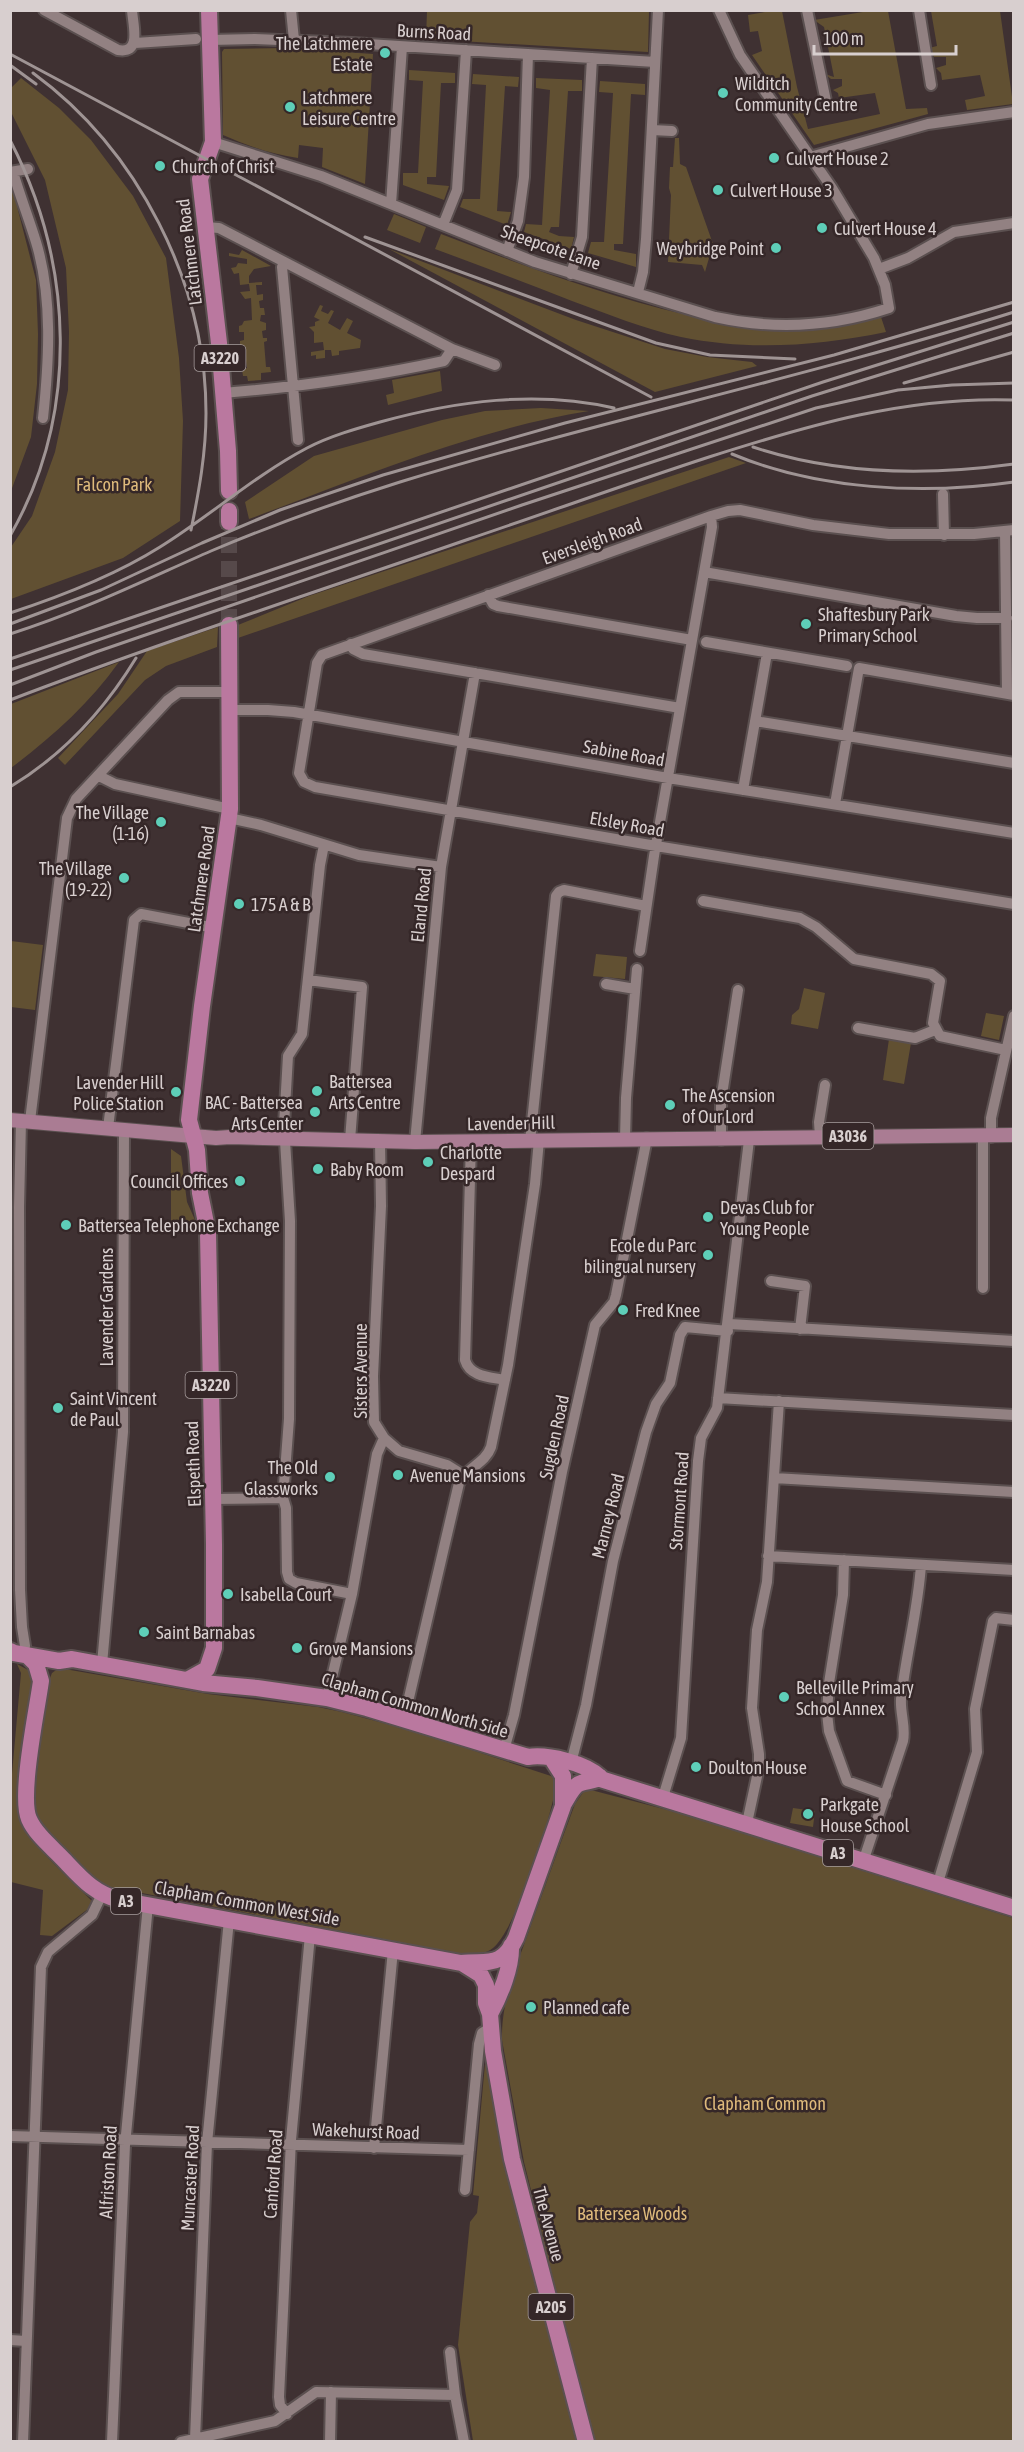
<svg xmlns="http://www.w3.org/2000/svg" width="1024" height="2452" font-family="'Asap Condensed',sans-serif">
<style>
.green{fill:#615032}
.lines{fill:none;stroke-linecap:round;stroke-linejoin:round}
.highway-tunnel{stroke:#56494a;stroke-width:16;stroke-dasharray:16 8;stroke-linecap:butt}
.minor-casing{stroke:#5b5050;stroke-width:14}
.major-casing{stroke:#5b5050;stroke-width:16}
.highway-casing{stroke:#5b5050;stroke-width:20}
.minor{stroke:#928182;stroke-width:10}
.major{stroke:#aa7c93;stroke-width:14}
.highway{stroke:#ba789f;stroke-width:16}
.rail{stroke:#9f9494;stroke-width:3}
.poi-dot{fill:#5eceb8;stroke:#352728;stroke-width:2}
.labels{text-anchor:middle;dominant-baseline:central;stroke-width:5;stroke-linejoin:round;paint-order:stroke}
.shield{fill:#352728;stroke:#a79d9d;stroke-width:1.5}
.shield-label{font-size:16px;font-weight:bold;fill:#d8cfcf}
.street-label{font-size:18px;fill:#d8cfcf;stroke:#352728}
.poi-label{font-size:18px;fill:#d8cfcf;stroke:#352728;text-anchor:start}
.park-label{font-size:18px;fill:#deba7b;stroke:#352728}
</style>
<rect width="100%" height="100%" fill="#3f3132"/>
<!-- green -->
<path class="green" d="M427,11H649L648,52L426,39Z
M771,11H782L797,87L808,129L880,114L875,93L839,98L838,93L833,90L842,86V79H831L825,74L834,77L824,27L814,20L869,11H888L906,109L927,108L928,114L814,145L752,55L762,51L758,31L750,32L748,15Z
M931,11H1000L1013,104L967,110L965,100L985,96L980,75L942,80L941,73L936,68L946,65V57H934L929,48L937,46Z
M286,48L373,54L365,184L322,167L323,148L299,145L298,158C271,154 248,146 223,135L222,52L224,49Z
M409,70L455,73V83H441L436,177H427V184L449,186L444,200L403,185V173H418L423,81L409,80Z
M473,74L519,77L518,87L505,86L497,211L511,212L507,225L460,207L463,199H480L486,85L472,84Z
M21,78L59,108L91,140L133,196L166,258L179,358L183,421L180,521L123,558L11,599V547L32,516L55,452L68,390L69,332L66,268L45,180L11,112V88Z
M536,78L582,80V91H568L559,227H551L549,232L559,236L574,237L571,249L524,232L526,224L542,225L550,90L536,88Z
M600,81L645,84V95L631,94L623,244H614V250L636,254V267L588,253L591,242H604L613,93L599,92Z
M675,138H679L680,164L686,167L713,244L705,272L702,265L668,262L671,195L669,188L670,167H673Z
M11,183L36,280L38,334L37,384L31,437L11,491Z
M394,214L426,227L420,243L387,230Z
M441,234C521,265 600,294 683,314C715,322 748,331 782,331C815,331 848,325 881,317L886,332C818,346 749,351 681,337C644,329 608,314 572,301C527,283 481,266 435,249Z
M389,249L576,320L665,349L707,357L752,362L757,366L655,392Z
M242,250L271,266L254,269L249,276V283L262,282V285H256L257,295L263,294V300L259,301L260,308H264L265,315H261L260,321L266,323V330L262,331L263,338H267V341L264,342L266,367H270L271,372L261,373V380L248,381L247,376H243L242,369L247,368L246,361H242V355H246L245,347H240V341L244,340V332H239V326L242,325L244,321L252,320L251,298L245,299L240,292L250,291L249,284L240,285L239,273L234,274L231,268L236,267L238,263L247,264V259L229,256V253L239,255Z
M320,305L323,306L321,311L328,314L331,310L334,311L328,323L340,330L347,318L353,321L347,333L361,340L360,348L339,351V355L332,356L331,350H325V358L316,359V355L311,356V352L324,350L323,342L314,343V332L309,327L315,326V322L320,320L314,317Z
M440,371L442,391L388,405L386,395L394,393L392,380Z
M541,408L589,411C471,430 360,478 249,519L245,502L314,456L442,420L485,411Z
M729,457L746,463L238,638V625L309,596Z
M218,627L217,647L166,666L145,680L65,765L58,758L118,694L147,651Z
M119,662C89,704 52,737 11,768V704Z
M11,941L43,945L35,1010L11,1007Z
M596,954L627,957L625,979L593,976Z
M804,988L825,993L818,1029L791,1024L792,1015L799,1009Z
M986,1013L1004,1016L999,1040L981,1036Z
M889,1039L911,1043L904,1084L883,1080Z
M171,1149L181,1156L187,1202L200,1231H171Z
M17,1664L30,1671L32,1679C29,1705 12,1802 21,1821C35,1850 70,1878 92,1901V1906L52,1936L40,1935L43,1890L11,1882L10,1796L21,1673Z
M59,1668L208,1694L318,1707L342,1712L417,1732L551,1776L555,1780L556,1787C550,1819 517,1928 493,1948C485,1955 472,1954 462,1954L105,1886C87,1873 43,1836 36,1815C34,1809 34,1802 34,1796L48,1683L52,1673Z
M591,1790L683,1814L1013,1918V2441H595L563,2316H559L542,2234L524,2162L502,2040C501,1999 518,1963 531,1925C546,1884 560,1844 575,1804L584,1791Z
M793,1808L815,1811L813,1827L790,1823Z
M485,2064L488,2065L579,2441H473L458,2345L470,2222L477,2213L479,2196L473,2195Z"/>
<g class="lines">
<!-- highway-tunnel -->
<path class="highway-tunnel" d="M229,625V522"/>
<!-- minor casing -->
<g class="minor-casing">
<path id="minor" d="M44,10L118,50C142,54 133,26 132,10
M291,10L294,40
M807,10L827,106
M919,10L931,85
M210,40L255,39L352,43L655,62
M135,43L196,39
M652,130L672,131
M213,142L321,176L535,262L715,317C774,330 832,327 889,308L885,285L874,258L832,188L740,55L719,10
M810,157L928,124L1014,112
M10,172L28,169
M13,172C20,196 29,219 36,242C53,298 49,361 43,418
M391,204L402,47
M443,225L457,190L466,50
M205,227L219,228L452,349L495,365
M507,251L518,221L524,177L528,54
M284,263L282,267L298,440
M879,269L908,258L954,232L1014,223
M571,274L582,237L592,58
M638,292L643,272L646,239L658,10
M223,393C297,387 371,377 444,361L452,349
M943,494L944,535
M1014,530L974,534H889L813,525L740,510L728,511L711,516L322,655L317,663L299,773L304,782L315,787L656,846L1014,904
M1005,531L1007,694
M704,572L956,616L977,618H1007
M488,595L493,604L498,606L692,640
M706,642L847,666
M351,644L353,649L363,654L680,708
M230,710H268L294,712L668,778L1014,833
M755,721L1014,763
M99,776L115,784L230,809
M743,790L767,653
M835,804L859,668L1014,695
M229,818L261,825L359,855L441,867
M703,901L800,918L816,927L854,959L931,974L940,981L933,1023L940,1036L1006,1050
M640,951L654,856L712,527L711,516
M308,980L362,987L350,1140
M606,984L635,989
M858,1028L915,1038L935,1030
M21,1121L19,1207L20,1590L22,1627L25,1646
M30,1121L67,818L76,799L168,700L179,692H229
M108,1128L134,920L141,914L215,928
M820,1137L819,1122L825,1085
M991,1137V1118L1014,1016
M625,1139L626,1098L637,969
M721,1140V1101L738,990
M380,1141L381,1206L373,1376L374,1422L384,1438L399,1451L447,1465L463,1475
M530,1141L556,896L559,892L564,890L646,906
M415,1142L441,867L475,673
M471,1142L465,1360C470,1377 490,1377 505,1380
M771,1281L805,1286L800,1329
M983,1288V1137
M729,1324L1014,1341
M718,1398L1014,1415
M774,1478L1014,1492
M283,1498L286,1508L287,1572L289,1579L296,1583L352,1594
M213,1499L283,1498L289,1419L290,1221L284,1125L288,1056L302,1034L320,865L324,845
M768,1556L1014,1570
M844,1560L843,1595L829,1683L827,1713L829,1731L847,1781L886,1795
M102,1664L123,1432L124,1130
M327,1698L352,1594L377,1454L384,1438
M404,1719L459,1483C467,1467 485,1464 491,1447L508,1365L535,1184L539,1140
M504,1750L514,1715L562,1472L595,1325L614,1302L616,1295L647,1138
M571,1763L586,1705L613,1561L646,1432L656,1404L670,1383L680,1335L685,1327L728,1331
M663,1797L681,1738L698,1461L701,1438L717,1408L749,1140
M747,1823L759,1767V1754L752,1708L757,1630L767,1582L779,1401
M863,1862L903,1741C906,1727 900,1713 901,1699C906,1654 918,1610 921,1565
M937,1886L977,1752L975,1709L993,1621L996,1618L1014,1620
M10,2136L469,2150
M374,2148L393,1950
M465,2190L479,2044L482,2033L490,2028
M10,2340L26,2341
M450,2352L455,2395L464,2442
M287,2414L280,2405L279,2397L291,2140L310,1935
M195,2439L207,2143L229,1920
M23,2442L41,1967L48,1952L92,1915L102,1894
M112,2442L125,2145L148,1905
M181,2442L275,2421L316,2392L455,2395
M330,2442L331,2392"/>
</g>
<!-- major casing -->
<g class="major-casing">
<path id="major" d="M10,1120L216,1138L230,1137L415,1142L1014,1135"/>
</g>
<!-- highway casing -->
<g class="highway-casing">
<path id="highway" d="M209,10L213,142L200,179L219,343L228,451L229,491
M229,511V522
M10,1651L14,1653L59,1661L72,1659L203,1683L257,1688L327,1698L367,1708L528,1757C548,1754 585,1763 600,1777
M28,1656L36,1664L41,1681C37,1710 19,1796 29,1819C36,1835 53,1848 65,1861C82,1879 95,1894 120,1900L461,1963C488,1960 501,1969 516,1938L563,1806V1776L552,1759
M189,1679L207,1669L214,1648V1544L208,1233L200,1193L197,1150L189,1120L202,1006L230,809L229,625
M591,1776L1014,1908
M563,1805C567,1799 573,1785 581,1783C589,1780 593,1782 600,1777
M462,1963L481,1975L486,1985V2003L490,2014L493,2051L512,2159L586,2442
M490,2014C500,1996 512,1967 511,1946"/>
</g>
<!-- minor -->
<use href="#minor" class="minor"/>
<!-- major -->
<use href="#major" class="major"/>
<!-- highway -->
<use href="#highway" class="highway"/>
<!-- rail -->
<path class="rail" d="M10,54L651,397
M10,65L36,84
M33,73C138,150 206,283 206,413C206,453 199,491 191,530
M10,140C74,264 80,413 10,536
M365,237L656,343L710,355L795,359
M904,383L1014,352
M753,447C837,475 926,476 1014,464
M732,454C818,490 923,495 1014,482
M10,613C62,596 114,576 160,547C210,516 254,476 307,448C330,436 355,429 380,422C456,401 536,390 614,408
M10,624L101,590L202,543L280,510L383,475L565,423L834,355L1014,302
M10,634C80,612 145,580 211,551C273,525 336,502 400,482C603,420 811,376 1014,312
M10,659L823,382L1014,322
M10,670L812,396L1014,333
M10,685L96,652L522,505L816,408L898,390L952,385L1014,383
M10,700C162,642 316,592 469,539C549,512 629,483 709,457C809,425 908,396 1014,400
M10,787C63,755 105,709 136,658"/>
</g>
<!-- markers -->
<g class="poi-dot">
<circle cx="385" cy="53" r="6"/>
<circle cx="723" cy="93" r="6"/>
<circle cx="290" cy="107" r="6"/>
<circle cx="774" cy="158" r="6"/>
<circle cx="160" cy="166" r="6"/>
<circle cx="718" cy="190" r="6"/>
<circle cx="822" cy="228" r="6"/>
<circle cx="776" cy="248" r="6"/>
<circle cx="806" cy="624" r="6"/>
<circle cx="161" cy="822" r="6"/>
<circle cx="124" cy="878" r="6"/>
<circle cx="239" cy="904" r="6"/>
<circle cx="317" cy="1091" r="6"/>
<circle cx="176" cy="1092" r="6"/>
<circle cx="670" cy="1105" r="6"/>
<circle cx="315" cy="1112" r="6"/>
<circle cx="428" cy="1162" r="6"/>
<circle cx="318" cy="1169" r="6"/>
<circle cx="240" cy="1181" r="6"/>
<circle cx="708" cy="1217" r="6"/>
<circle cx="66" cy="1225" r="6"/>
<circle cx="708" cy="1255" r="6"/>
<circle cx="623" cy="1310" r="6"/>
<circle cx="58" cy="1408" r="6"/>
<circle cx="398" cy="1475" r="6"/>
<circle cx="330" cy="1477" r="6"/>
<circle cx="228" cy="1594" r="6"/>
<circle cx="144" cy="1632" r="6"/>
<circle cx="297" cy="1648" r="6"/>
<circle cx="784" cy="1697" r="6"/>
<circle cx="696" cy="1767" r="6"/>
<circle cx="808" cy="1814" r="6"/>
<circle cx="531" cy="2007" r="6"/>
</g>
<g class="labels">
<!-- shield labels -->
<g class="shield">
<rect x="194.5" y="345" width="51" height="26" rx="4.5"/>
<rect x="822.5" y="1123" width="51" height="26" rx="4.5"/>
<rect x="185.5" y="1372" width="51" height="26" rx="4.5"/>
<rect x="823" y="1840" width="30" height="26" rx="4.5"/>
<rect x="111" y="1888" width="30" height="26" rx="4.5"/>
<rect x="528.5" y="2294" width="45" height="26" rx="4.5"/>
</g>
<g class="shield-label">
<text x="220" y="358">A3220</text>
<text x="848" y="1136">A3036</text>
<text x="211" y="1385">A3220</text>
<text x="838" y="1853">A3</text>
<text x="126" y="1901">A3</text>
<text x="551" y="2307">A205</text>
</g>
<!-- street labels -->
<g class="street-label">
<text transform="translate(434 32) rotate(3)">Burns Road</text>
<text transform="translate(551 247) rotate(19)">Sheepcote Lane</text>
<text transform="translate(189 252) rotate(-97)">Latchmere Road</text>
<text transform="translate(592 541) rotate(-20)">Eversleigh Road</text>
<text transform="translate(624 753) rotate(10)">Sabine Road</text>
<text transform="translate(627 824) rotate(10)">Elsley Road</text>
<text transform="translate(201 879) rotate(-82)">Latchmere Road</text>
<text transform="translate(421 905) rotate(-84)">Eland Road</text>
<text transform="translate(511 1123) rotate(-1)">Lavender Hill</text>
<text transform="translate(106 1307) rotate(-90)">Lavender Gardens</text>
<text transform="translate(360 1371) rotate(-90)">Sisters Avenue</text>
<text transform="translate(554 1437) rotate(-78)">Sugden Road</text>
<text transform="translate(193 1464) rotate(-92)">Elspeth Road</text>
<text transform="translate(679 1501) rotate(-86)">Stormont Road</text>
<text transform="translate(608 1516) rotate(-76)">Marney Road</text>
<text transform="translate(415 1705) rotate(16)">Clapham Common North Side</text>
<text transform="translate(247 1903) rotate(10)">Clapham Common West Side</text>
<text transform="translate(366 2131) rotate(2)">Wakehurst Road</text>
<text transform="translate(108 2172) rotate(-87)">Alfriston Road</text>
<text transform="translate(273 2174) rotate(-86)">Canford Road</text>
<text transform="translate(190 2178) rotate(-87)">Muncaster Road</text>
<text transform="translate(549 2224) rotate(75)">The Avenue</text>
</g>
<!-- poi labels -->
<g class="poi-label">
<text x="373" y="43" text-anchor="end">The Latchmere<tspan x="373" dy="21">Estate</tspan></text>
<text x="735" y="83">Wilditch<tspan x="735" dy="21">Community Centre</tspan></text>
<text x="302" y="97">Latchmere<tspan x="302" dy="21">Leisure Centre</tspan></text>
<text x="786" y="158">Culvert House 2</text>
<text x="172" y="166">Church of Christ</text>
<text x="730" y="190">Culvert House 3</text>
<text x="834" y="228">Culvert House 4</text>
<text x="764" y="248" text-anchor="end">Weybridge Point</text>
<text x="818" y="614">Shaftesbury Park<tspan x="818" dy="21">Primary School</tspan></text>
<text x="149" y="812" text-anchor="end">The Village<tspan x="149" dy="21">(1-16)</tspan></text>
<text x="112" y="868" text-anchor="end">The Village<tspan x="112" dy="21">(19-22)</tspan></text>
<text x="251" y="904">175 A &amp; B</text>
<text x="329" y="1081">Battersea<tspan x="329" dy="21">Arts Centre</tspan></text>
<text x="164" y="1082" text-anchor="end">Lavender Hill<tspan x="164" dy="21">Police Station</tspan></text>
<text x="682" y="1095">The Ascension<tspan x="682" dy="21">of Our Lord</tspan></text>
<text x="303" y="1102" text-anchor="end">BAC - Battersea<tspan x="303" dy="21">Arts Center</tspan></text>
<text x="440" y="1152">Charlotte<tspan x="440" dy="21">Despard</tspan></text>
<text x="330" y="1169">Baby Room</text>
<text x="228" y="1181" text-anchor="end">Council Offices</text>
<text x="720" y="1207">Devas Club for<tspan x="720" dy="21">Young People</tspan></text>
<text x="78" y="1225">Battersea Telephone Exchange</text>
<text x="696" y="1245" text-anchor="end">Ecole du Parc<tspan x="696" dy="21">bilingual nursery</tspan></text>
<text x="635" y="1310">Fred Knee</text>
<text x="70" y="1398">Saint Vincent<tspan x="70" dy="21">de Paul</tspan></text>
<text x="318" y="1467" text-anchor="end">The Old<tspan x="318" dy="21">Glassworks</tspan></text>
<text x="410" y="1475">Avenue Mansions</text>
<text x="240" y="1594">Isabella Court</text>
<text x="156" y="1632">Saint Barnabas</text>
<text x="309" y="1648">Grove Mansions</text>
<text x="796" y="1687">Belleville Primary<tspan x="796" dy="21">School Annex</tspan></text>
<text x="708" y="1767">Doulton House</text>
<text x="820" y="1804">Parkgate<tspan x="820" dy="21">House School</tspan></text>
<text x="543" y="2007">Planned cafe</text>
</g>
<!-- park labels -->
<g class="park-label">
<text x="114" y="484">Falcon Park</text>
<text x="765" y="2103">Clapham Common</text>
<text x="632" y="2213">Battersea Woods</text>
</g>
</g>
<!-- border -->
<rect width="1024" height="2452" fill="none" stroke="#d8cfcf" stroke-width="24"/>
<!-- scale -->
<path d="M814 45v9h142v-9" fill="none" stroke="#d8cfcf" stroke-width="3"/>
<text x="823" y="45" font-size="18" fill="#d8cfcf" stroke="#352728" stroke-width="4.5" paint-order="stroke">100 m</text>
</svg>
